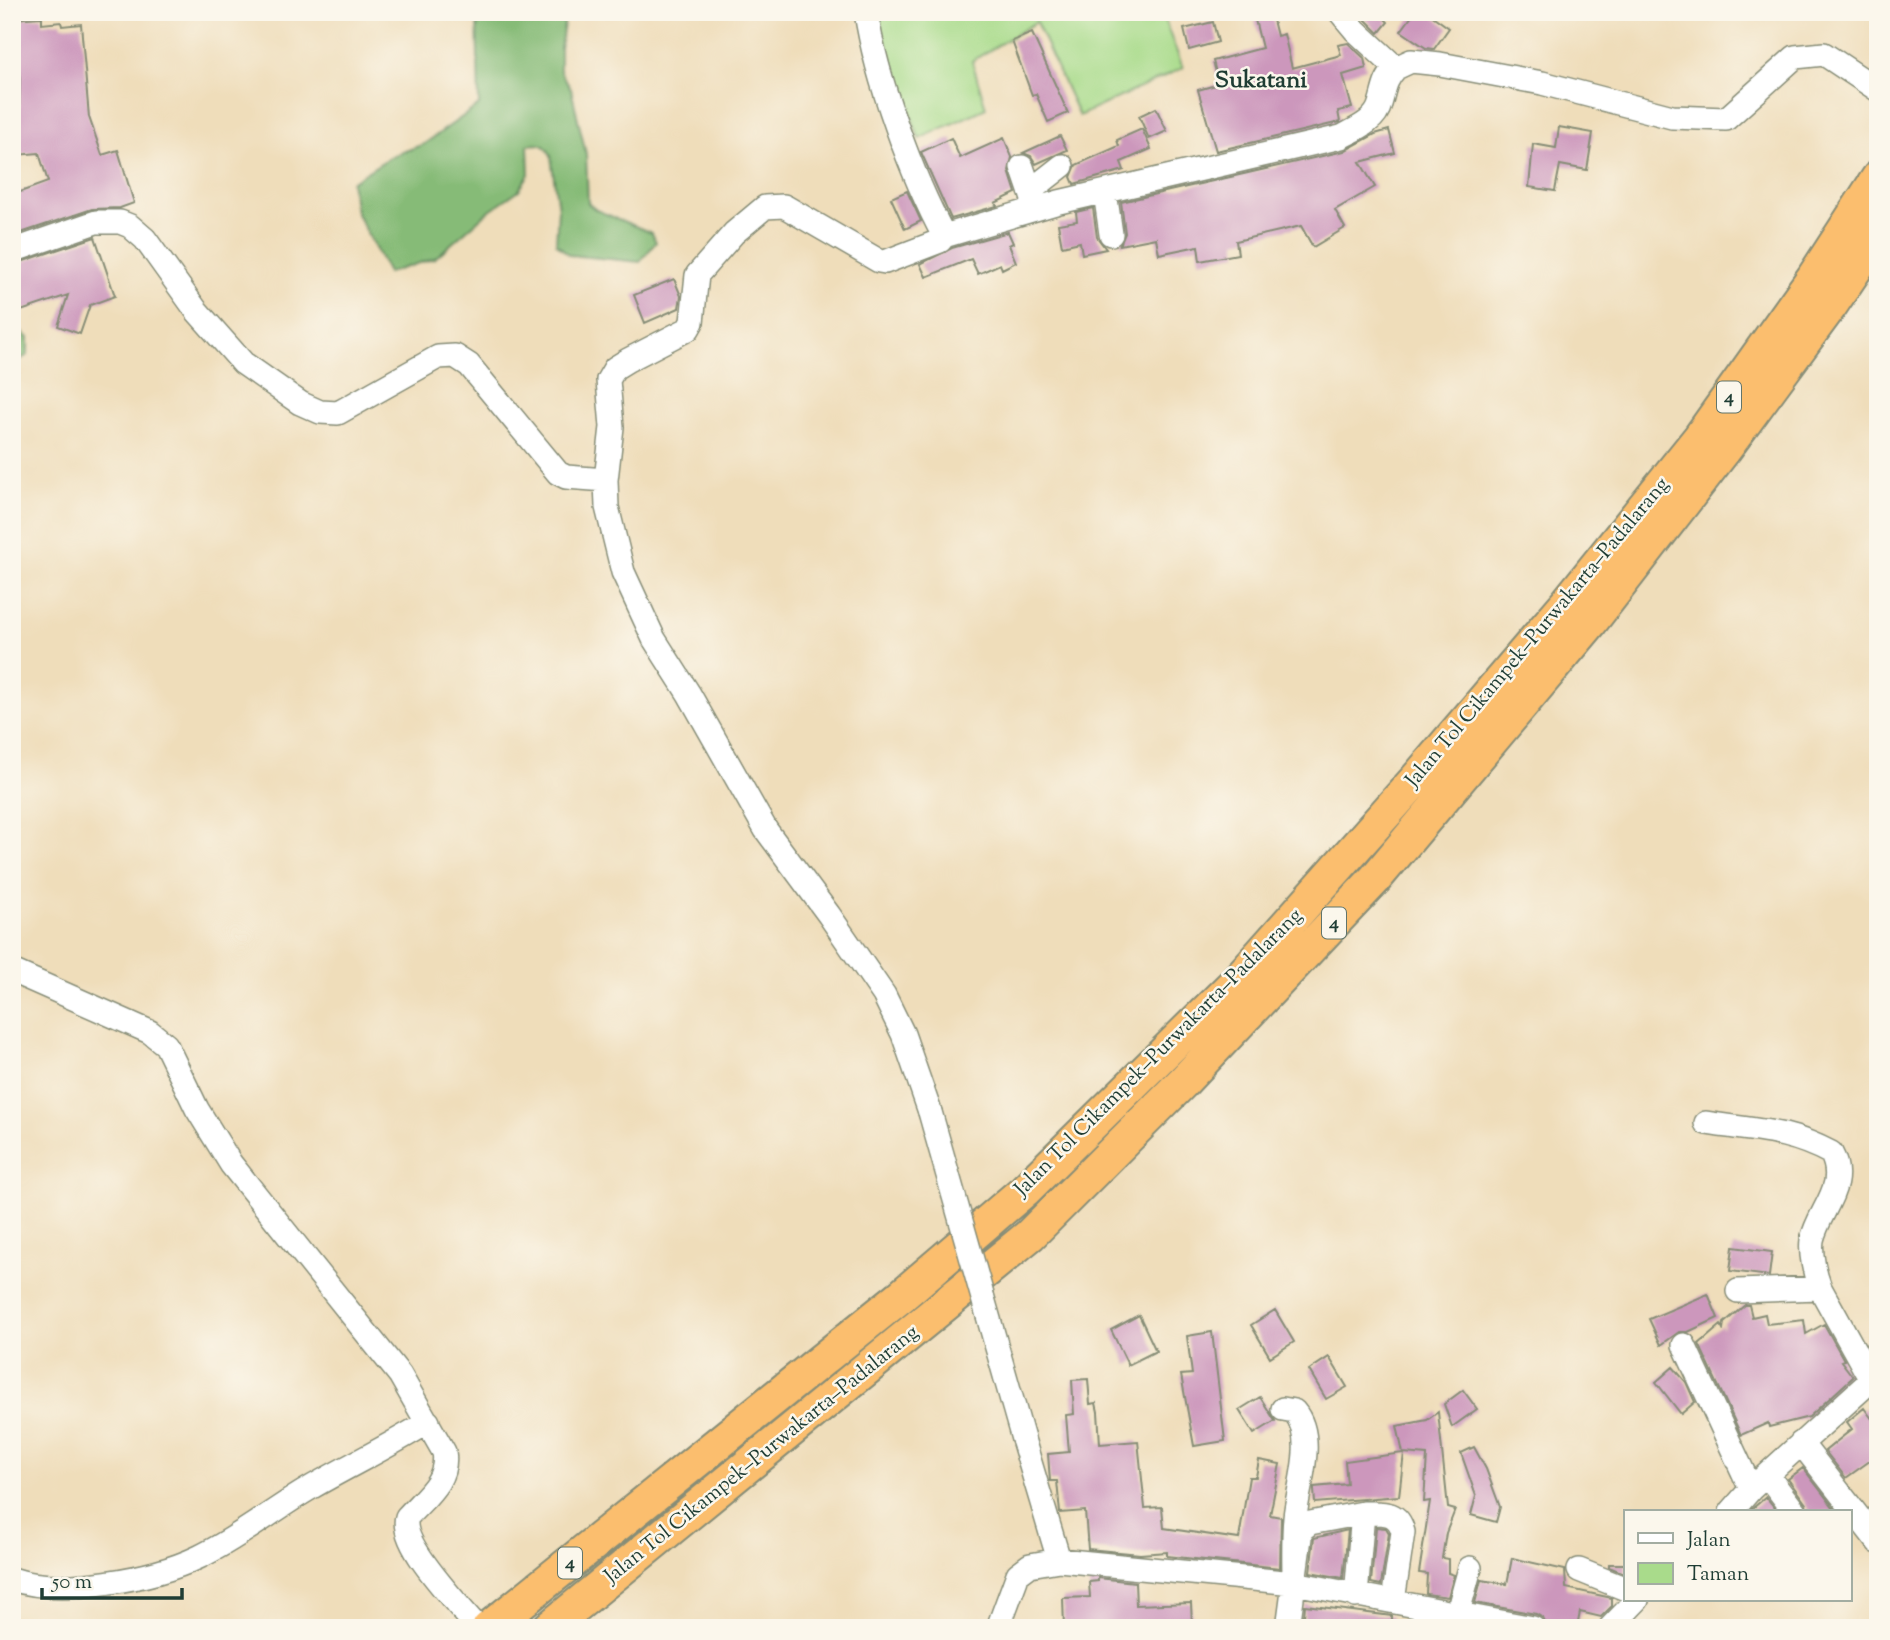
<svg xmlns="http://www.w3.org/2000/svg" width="1890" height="1640" font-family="'Sorts Mill Goudy',serif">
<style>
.green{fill:#a9db8b;stroke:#648c60;stroke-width:2}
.forest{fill:#86bb77;stroke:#527c56;stroke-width:2}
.building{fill:#cc97bc}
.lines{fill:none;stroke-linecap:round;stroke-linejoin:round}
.minor-casing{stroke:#878d77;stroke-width:26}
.highway-casing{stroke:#878d77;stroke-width:37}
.minor{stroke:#fff;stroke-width:23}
.highway{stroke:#fbbe6e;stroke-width:33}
.minor-bridge-casing{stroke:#878d77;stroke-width:26;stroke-linecap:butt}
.minor-bridge{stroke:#fff;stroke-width:23}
.labels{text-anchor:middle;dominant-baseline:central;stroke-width:5;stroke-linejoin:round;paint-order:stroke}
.shield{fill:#fbf7ec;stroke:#61756b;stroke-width:2}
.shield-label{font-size:19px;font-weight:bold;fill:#1f3d34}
.street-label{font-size:21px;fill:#1f3d34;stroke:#fbf7ec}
.quarter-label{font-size:24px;font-weight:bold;fill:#1f3d34;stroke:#fbf7ec}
</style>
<rect width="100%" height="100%" fill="#fbf7ec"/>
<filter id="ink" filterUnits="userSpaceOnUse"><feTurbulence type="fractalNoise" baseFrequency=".0143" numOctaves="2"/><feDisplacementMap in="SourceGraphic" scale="14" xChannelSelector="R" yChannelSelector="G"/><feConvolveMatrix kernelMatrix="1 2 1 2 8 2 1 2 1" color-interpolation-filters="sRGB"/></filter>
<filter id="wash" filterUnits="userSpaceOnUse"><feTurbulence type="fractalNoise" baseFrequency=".00686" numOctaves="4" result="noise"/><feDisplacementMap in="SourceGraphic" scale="28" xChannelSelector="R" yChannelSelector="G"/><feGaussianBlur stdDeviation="1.57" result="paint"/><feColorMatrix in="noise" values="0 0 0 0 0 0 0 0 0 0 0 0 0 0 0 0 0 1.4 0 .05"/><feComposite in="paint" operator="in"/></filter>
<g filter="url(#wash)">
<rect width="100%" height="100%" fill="#efddba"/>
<!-- green -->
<path class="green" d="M878,12H1175L1164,19L1183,68L1079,116L1036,22L972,61L986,108L919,139L880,26Z"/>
<!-- forest -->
<path class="forest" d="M477,12H566L560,48V71L571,89L586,154L588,203L596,210L652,233L656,242L640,262L569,255L556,243L558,209L551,156C546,144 540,143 528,145L529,174L519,190L490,210L435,258L388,273L356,212L351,182L392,156L424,144L479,105Z
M22,332L28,338V355L12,364V336Z"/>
<g id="blocks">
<!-- building -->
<path class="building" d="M1253,12H1271L1277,36L1284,34L1292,68L1341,55L1338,45L1348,43L1364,58L1366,68L1343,75L1352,108L1338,111L1340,122L1216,151L1198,90L1219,84L1213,61L1262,48Z
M1358,12H1378L1388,22L1379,33Z
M1415,12H1427L1449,28L1434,49L1426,48L1401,31Z
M42,17V24L61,22L62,26L81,24L89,117L102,155L118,150L134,203L120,208L92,209L12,236V195L48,182L39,153L16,155L12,112H19L20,79L16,47H12V19Z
M1213,22L1218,42L1189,50L1184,29Z
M1032,33L1068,113L1048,122L1036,94L1032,95L1012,41Z
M1156,108L1167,131L1149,139L1139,116Z
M1559,127L1593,133L1587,170L1560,165L1555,191L1529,187L1533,144L1556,148Z
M1142,129L1151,149L1121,162L1124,170L1074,184L1071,177L1076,165L1119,146L1117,140Z
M1389,130L1395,153L1360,162L1375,187L1335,210L1345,228L1313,247L1301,226L1236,241L1238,254L1200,261L1198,246L1159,254L1156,238L1120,245L1125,233L1121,202L1344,151L1375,134Z
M1060,136L1067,150L1036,164L1031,156L1023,153Z
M951,138L960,158L1004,138L1012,157L1009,171L1016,193L995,203L997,206L951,219L921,152Z
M907,191L921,221L905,229L891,198Z
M1093,208L1097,237L1106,249L1082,254L1080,242L1062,246L1058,224L1077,221L1076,212Z
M1008,232L1013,243L1009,245L1016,262L1002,269L1000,264L978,274L971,259L926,277L920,264L952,248Z
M95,237L115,296L90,305L80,334L58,326L68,295L21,311L19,303L12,305V265Z
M674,279L681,296L679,308L645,323L634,295Z
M1733,1247L1772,1252L1769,1276L1730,1271Z
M1708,1294L1718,1318L1688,1332H1679L1661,1345L1649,1319Z
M1745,1305H1749L1752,1317L1765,1314L1767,1324L1804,1320L1806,1334L1824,1324L1844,1360L1841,1361L1853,1377L1809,1417L1769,1427L1768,1423L1741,1435L1699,1344L1721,1325L1723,1329L1724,1323Z
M1275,1310L1294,1342L1270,1357L1251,1325Z
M1139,1315L1156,1351L1128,1365L1111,1330Z
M1212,1332L1225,1441L1194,1446L1181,1375L1192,1374L1187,1336Z
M1329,1357L1347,1387L1326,1399L1309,1370Z
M1673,1367L1686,1382L1695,1402L1681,1414L1656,1382Z
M1088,1379L1090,1404L1096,1403L1098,1412L1100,1444L1138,1441L1145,1508L1162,1507L1164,1528L1239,1539L1249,1477H1256L1259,1460L1280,1464L1270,1515L1281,1517L1280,1568L1167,1556V1552L1140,1554L1088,1549L1085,1511L1060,1513L1057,1481H1050L1048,1454L1069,1452L1066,1415L1074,1414L1072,1380Z
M1463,1390L1477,1409L1452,1427L1444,1404Z
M1260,1397L1275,1421L1254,1434L1239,1410Z
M1864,1408L1878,1427V1455L1846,1478L1825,1451L1852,1429L1847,1422Z
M1438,1412L1448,1508L1455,1510L1446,1533L1442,1558L1448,1559V1573L1454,1575L1448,1597L1426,1594L1427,1574L1419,1573L1430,1501L1424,1502L1427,1455L1404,1453L1399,1496L1315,1503L1314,1490V1487L1347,1484L1345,1461L1403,1453L1397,1426L1427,1420Z
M1474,1447L1486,1469L1500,1507L1496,1522L1471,1515L1476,1496L1461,1453Z
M1803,1468L1837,1512H1809L1806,1504L1788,1479Z
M1766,1497L1778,1512H1749L1753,1508Z
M1376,1527L1386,1528L1389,1533L1381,1585L1371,1583Z
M1348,1530L1343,1578L1310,1572L1314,1538Z
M1512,1558L1565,1570L1566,1588L1612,1598V1606L1601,1617L1580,1612L1577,1628H1547L1543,1618L1536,1614L1475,1603L1481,1580L1507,1584Z
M1609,1564H1626V1574L1609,1567Z
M1098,1578L1135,1582L1136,1605L1191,1603L1192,1625L1064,1628L1063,1598L1090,1597L1089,1582L1098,1581Z
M1305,1605L1392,1616V1628H1303Z"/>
</g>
</g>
<g filter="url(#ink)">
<use href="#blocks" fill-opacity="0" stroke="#878d77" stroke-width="2"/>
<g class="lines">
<!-- minor casing -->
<g class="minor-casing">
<path id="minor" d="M866,12C876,79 912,176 944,236
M1340,12L1355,30L1396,68L1411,61L1440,64L1542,83L1672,117L1726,119L1795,57L1824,54L1878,90
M1022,167L1036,208
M1030,191L1062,166
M1105,192L1111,234
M12,251L96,222H120L130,226L145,239L196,310L243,363L300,403L320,412L338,413L438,357L455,356L469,365L558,473L566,477L606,480
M12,971L150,1032L166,1045L197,1109L231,1164L400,1375L444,1452C449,1480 425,1497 407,1517C398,1544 460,1606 478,1628
M930,1112L903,1034L884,995L829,915L766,830L689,694L654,639L623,572L607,507L606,480L612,427L608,380L615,368L628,360L688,329L692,322L697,275L734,233L765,207L784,206L879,261L885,262L940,241L944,236L1059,202L1341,137C1356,129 1376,121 1380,104C1385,88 1384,81 1396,68
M1706,1123C1755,1131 1786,1129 1831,1153C1849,1186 1819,1209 1812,1240C1810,1254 1815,1275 1820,1288
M1738,1291L1820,1288L1871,1380
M1684,1345L1751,1489
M1283,1409L1294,1411C1317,1438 1298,1485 1295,1517C1293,1539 1294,1561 1294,1583
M1023,1439L1059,1560L1294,1583L1533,1628
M1801,1443L1878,1542
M1767,1475L1795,1512
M1731,1512L1751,1489L1878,1374
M1579,1570L1626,1589
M12,1579C61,1596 153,1579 199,1557C239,1538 274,1509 312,1487C350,1465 390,1446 428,1422
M1356,1596L1363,1513C1382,1513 1398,1510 1403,1532L1393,1601
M1458,1612L1470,1568
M998,1628L1018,1574L1030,1565L1059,1560
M1288,1628L1301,1530L1310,1523L1363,1513
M1610,1628L1637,1600"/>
</g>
<!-- highway casing -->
<g class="highway-casing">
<path id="highway" d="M489,1628L900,1297L1025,1190L1234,984L1418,777L1565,605L1700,437L1813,278L1878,178
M549,1628L1030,1235L1183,1082L1375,879L1591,622L1725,449L1831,305L1878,235"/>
</g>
<!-- minor -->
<use href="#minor" class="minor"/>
<!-- highway -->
<use href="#highway" class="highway"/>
<!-- minor-bridge casing -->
<g class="minor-bridge-casing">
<path id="minor-bridge" d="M930,1112L1023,1439"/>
</g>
<!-- minor-bridge -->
<use href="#minor-bridge" class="minor-bridge"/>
</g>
</g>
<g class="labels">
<!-- shield labels -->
<g class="shield">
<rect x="1717" y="381.5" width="24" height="31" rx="5"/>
<rect x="1322" y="907.5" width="24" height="31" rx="5"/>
<rect x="558" y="1547.5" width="24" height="31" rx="5"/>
</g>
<g class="shield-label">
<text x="1729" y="397">4</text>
<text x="1334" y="923">4</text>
<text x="570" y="1563">4</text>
</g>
<!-- street labels -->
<g class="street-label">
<text transform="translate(1538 633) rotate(-50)">Jalan Tol Cikampek–Purwakarta–Padalarang</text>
<text transform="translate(1159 1053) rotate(-45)">Jalan Tol Cikampek–Purwakarta–Padalarang</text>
<text transform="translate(762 1455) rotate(-39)">Jalan Tol Cikampek–Purwakarta–Padalarang</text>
</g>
<!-- quarter labels -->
<g class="quarter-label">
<text x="1261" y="81">Sukatani</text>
</g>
</g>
<!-- margin -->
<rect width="1890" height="1640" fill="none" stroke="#fbf7ec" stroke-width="42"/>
<!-- legend -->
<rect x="1624" y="1510" width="228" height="91" fill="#fbf7ec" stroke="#a3ada2" stroke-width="2"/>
<rect x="1638" y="1533" width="35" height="10" fill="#ffffff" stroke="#a3ada2" stroke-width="2"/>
<text x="1687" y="1546" font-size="21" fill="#1f3d34">Jalan</text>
<rect x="1638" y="1563" width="35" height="21" fill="#a9db8b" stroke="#a3ada2" stroke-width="2"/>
<text x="1687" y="1580" font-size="21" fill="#1f3d34">Taman</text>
<!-- scale -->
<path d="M42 1588v10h140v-10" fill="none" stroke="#1f3d34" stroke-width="3.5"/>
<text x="52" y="1588" font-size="21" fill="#1f3d34" stroke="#fbf7ec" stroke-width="5" paint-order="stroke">50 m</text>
</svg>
